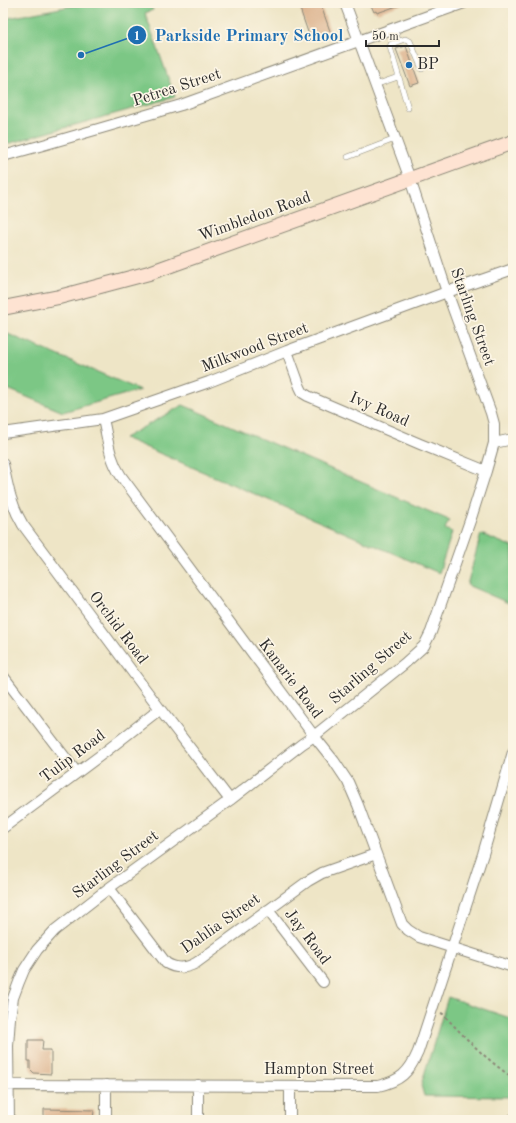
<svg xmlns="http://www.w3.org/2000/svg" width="516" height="1123" font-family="'Old Standard TT',serif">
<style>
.green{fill:#7cc785;stroke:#547958}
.building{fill:#ddb48f}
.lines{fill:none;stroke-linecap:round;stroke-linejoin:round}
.lane-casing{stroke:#8c8878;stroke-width:6}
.street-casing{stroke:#8c8878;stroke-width:12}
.secondary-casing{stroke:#8c8878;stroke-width:16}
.path{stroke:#8c8878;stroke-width:2;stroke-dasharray:3 3;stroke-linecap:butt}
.lane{stroke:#fff;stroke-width:5}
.street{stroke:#fff;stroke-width:10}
.secondary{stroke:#fee3d2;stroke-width:14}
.poi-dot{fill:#1f6fb2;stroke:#fcf5e5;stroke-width:1.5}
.labels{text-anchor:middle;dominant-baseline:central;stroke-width:3.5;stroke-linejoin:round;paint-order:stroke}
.poi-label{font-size:16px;fill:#2b2b2b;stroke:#fcf5e5;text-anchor:start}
.street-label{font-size:16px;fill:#2b2b2b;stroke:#fcf5e5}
.leader{fill:none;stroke:#1f6fb2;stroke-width:1.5}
.callout-dot{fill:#1f6fb2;stroke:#fcf5e5;stroke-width:1.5}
.mark-label{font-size:12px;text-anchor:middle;font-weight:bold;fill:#fff}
.callout-label{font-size:17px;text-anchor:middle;font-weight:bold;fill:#1f6fb2;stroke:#fcf5e5;stroke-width:3.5;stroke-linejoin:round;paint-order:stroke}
</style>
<rect width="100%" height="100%" fill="#fcf5e5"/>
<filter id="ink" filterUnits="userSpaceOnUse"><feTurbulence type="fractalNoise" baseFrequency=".025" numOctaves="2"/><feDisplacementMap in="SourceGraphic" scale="8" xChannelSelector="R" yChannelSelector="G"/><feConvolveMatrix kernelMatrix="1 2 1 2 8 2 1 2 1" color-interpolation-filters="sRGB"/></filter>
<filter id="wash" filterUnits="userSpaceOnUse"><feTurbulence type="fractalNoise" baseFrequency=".012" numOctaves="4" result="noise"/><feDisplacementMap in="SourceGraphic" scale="16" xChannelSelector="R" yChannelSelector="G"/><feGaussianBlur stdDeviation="0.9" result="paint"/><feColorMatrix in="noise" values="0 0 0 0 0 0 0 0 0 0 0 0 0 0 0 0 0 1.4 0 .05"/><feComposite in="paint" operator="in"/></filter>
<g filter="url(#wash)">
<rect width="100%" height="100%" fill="#eee5c6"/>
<!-- green -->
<path class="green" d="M87,3H150L153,10L145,13L175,97L3,145V19Z
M3,332L140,390L63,412L3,387Z
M183,405L449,520L445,529L452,532L439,573L124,438Z
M481,534L513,547V605L467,585Z
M448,997L513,1019V1097L424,1096L421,1085Z"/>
<g id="blocks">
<!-- building -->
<path class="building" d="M308,3H320L330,31L310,38L299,6Z
M370,3H403V4L377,13L376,11L374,12Z
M406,46L419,83L410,86L396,49Z
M28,1040H43L42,1050H51V1074L34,1073L30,1069V1061H28Z
M44,1109L94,1110L93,1120H44Z"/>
</g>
</g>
<g filter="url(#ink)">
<use href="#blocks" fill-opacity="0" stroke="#8c8878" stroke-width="1"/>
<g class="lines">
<!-- lane casing -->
<g class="lane-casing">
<path id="lane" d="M395,29L398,41
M375,85L398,77
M408,108L390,47L391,44L405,39L410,41L422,69
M348,157L395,139"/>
</g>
<!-- street casing -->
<g class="street-casing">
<path id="street" d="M3,156L43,145L181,105L464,3
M287,351L300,387L303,393L308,396L420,444L486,471
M103,419C108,440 109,458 121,476L314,736L334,761L348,782L358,805L402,924L408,930L419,937L513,967
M3,433L103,419L209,382L287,351L447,292L513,269
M494,443L513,439
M3,464C8,488 11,505 23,525L160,709L230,800
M3,676L77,773
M3,828L105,752L160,709
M109,888L166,963C176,969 185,969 196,963L308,881L322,873L376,854
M268,910L323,982
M3,1085L378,1086C400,1081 409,1073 418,1052L483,854L513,752
M9,1120L8,1046L10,1018L13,998L19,982L24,970L37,950L55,930L109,888L230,800L302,744L314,736L404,664L424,646L431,632L472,515L486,471L494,443V424L491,413L447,292L410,179L345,3
M106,1120V1085
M198,1120V1085
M290,1120V1086
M513,1120V1119"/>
</g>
<!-- secondary casing -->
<g class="secondary-casing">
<path id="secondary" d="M3,308L59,297L149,273L513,142"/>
</g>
<!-- path -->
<path class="path" d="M441,1013L443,1014C465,1038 487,1060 513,1078"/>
<!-- lane -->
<use href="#lane" class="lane"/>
<!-- street -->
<use href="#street" class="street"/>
<!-- secondary -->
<use href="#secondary" class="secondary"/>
</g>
</g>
<!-- markers -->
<circle class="poi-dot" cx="409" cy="65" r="4"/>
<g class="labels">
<!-- poi labels -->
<g class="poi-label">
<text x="417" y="65">BP</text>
</g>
<!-- street labels -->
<g class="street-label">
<text transform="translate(177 88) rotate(-18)">Petrea Street</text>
<text transform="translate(255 217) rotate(-20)">Wimbledon Road</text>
<text transform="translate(472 317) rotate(70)">Starling Street</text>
<text transform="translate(255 348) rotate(-21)">Milkwood Street</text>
<text transform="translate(379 410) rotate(24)">Ivy Road</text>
<text transform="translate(118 628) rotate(53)">Orchid Road</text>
<text transform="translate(371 668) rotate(-41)">Starling Street</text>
<text transform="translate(290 679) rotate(53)">Kanarie Road</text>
<text transform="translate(73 757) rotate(-37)">Tulip Road</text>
<text transform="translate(116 865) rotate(-37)">Starling Street</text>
<text transform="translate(221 924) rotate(-35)">Dahlia Street</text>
<text transform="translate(307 937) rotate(53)">Jay Road</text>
<text x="319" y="1070">Hampton Street</text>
</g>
</g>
<!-- callouts -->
<path class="leader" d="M81 55L137 35"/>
<g class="callout-dot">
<circle cx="81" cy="55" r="4"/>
<circle cx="137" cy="35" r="10"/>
</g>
<g class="mark-label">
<text x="137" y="40">1</text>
</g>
<g class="callout-label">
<text x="249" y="41">Parkside Primary School</text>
</g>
<!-- margin -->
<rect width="516" height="1123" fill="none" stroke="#fcf5e5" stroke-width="16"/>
<!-- scale -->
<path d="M366 40v6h73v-6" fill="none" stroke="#2b2b2b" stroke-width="2"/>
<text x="372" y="40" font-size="12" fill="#2b2b2b" stroke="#fcf5e5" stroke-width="3" paint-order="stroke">50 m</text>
</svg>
